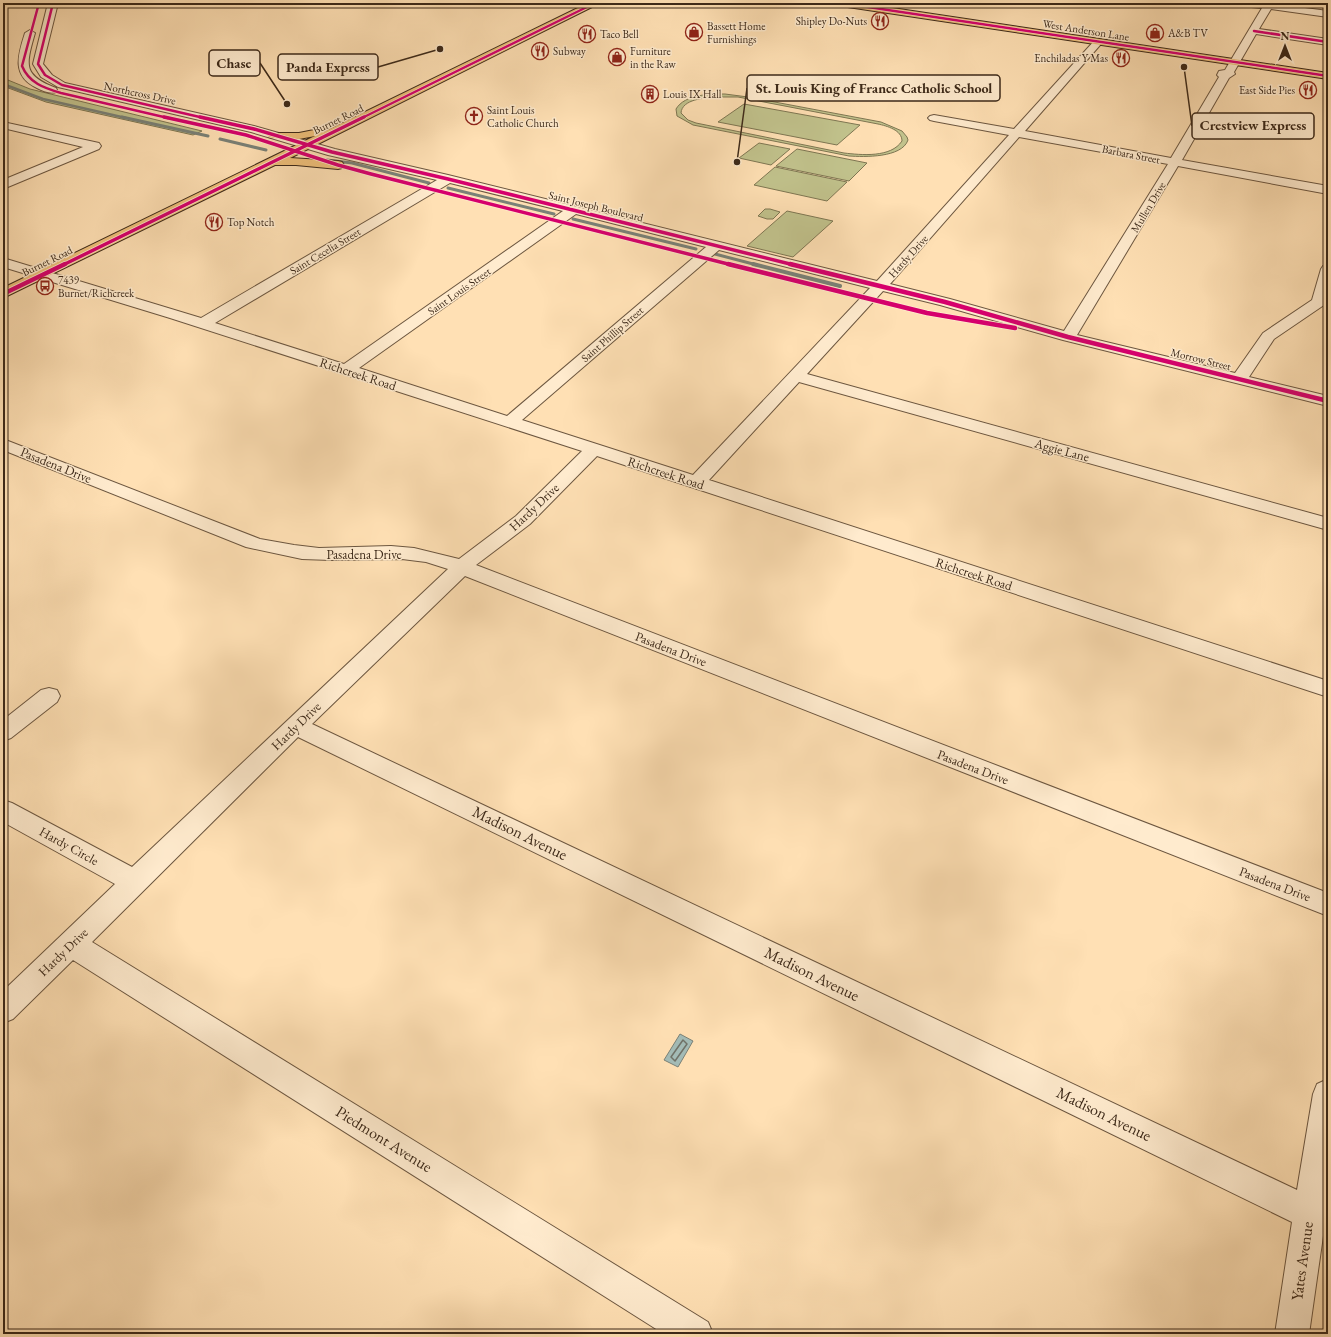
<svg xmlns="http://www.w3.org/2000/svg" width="1331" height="1337" font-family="'EB Garamond',serif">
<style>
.green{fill:#c1c28c;stroke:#7e7652;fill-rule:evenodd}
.water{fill:#a3bbb6;stroke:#7a8177}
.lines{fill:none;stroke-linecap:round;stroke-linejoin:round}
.shore{stroke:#707268;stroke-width:1.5}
.stream-far2{stroke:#7a8177;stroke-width:2.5}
.stream-far1{stroke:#7a8177;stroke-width:3}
.stream{stroke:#7a8177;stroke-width:4}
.minor-casing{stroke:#6d5740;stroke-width:2}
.major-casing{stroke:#3c2919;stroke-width:2}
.minor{fill:#ffebce;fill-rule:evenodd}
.major{fill:#f0c07a;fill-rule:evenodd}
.cycleway-far2-casing{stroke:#ffebce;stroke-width:3.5}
.cycleway-far1-casing{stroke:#ffebce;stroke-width:5}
.cycleway-casing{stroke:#ffebce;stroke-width:6}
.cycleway-far2{stroke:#d6006c;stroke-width:2.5}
.cycleway-far1{stroke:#d6006c;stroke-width:3.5}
.cycleway{stroke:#d6006c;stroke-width:4.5}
.labels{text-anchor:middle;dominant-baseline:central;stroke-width:3;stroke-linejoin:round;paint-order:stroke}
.far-poi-label{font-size:11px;fill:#3c2919;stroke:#ffebce;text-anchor:start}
.far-street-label{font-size:11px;fill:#3c2919;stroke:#ffebce}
.street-label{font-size:13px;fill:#3c2919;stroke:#ffebce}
.near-street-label{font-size:16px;fill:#3c2919;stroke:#ffebce}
.leader{fill:none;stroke:#3c2919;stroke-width:1.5}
.callout-dot{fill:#3c2919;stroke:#ffebce;stroke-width:1.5}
.callout{fill:#ffebce;stroke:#3c2919;stroke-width:1.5}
.callout-label{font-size:14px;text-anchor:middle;font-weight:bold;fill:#3c2919}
</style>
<rect width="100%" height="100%" fill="#ffe0b4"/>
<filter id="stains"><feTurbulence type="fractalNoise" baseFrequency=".005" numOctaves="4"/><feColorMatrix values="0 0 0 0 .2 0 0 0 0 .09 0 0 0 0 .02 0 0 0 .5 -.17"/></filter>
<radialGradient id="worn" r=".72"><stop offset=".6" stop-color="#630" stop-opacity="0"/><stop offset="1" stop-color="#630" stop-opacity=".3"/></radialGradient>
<!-- green -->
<path class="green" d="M3,78L30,89L202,131L193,135L46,102L3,86Z
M725,94L748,97L881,122L902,131L907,137L908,140C902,158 864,157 849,156L693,125L677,116L676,109C685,94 710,94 725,94ZM715,97H738L878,124C887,126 902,130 902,141C891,158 861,155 844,153L696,123L688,120L681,113C682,99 705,98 715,97Z
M744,104L860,125L837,145L718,122Z
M759,143L790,149L771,165L739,158Z
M797,149L867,163L849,181L776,166Z
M775,167L847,182L827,201L754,185Z
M765,209H770L780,212L773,219H767L758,216Z
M787,211L833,221L793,257L747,246Z"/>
<!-- water -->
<path class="water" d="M680,1034L693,1041L678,1067L664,1060Z"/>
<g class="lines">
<!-- shore -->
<path class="shore" d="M683,1040L687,1044L675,1061L671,1057Z"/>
<!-- stream-far2 -->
<path class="stream-far2" d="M3,84L43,99L126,118"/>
<!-- stream-far1 -->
<path class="stream-far1" d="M122,117L208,136
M220,139L266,150
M327,160L352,163L429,183
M448,188L554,214
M573,219L696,249
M715,254L757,265"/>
<!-- stream -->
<path class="stream" d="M753,264L840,286"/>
<!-- minor casing -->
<g class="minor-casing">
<path id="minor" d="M48,3H58L43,64L52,75L65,83L254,126L335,149L448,175L877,281L1009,135L934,121L930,120L928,118L930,116L934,115L1014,129L1095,40L1098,39L1103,42L1101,44L1025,131L1171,158L1219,77L1217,75L1219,71L1225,70L1262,8L1241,6L1236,3H1275L1274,4L1328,11V17L1271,9L1259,29L1328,39V45L1256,34L1234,72L1235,74L1229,78L1182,160L1328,186V194L1178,166L1077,335L1235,373L1263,333L1312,300L1321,269L1323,266L1328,265V296L1324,305L1274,339L1249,377L1328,396V406L1063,340L940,305L883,291L807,374L1328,518V530L799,382L709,480L1328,681V697L597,456L530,524L476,565L1328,893V916L465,576L312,724L1297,1190L1313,1094L1317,1084L1328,1079V1238L1323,1236L1309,1334H1275L1292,1222L298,737L92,942L708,1322L713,1334H664L73,960L13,1019L3,1023V991L115,884L3,822V800L12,803L132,867L448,569L426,562L402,559L331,560L302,559L246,547L3,450V439L260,539L294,545L319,548L391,546L414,548L459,559L516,516L582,451L170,318L3,267V258L201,318L437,180L328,155L251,132L58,87L41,77L33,64ZM1019,137L1168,164L1064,331L950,299L890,284ZM450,183L563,211L344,364L215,323ZM576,214L706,247L507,416L359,368ZM719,250L870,288L693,475L522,420Z
M30,30L35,33C26,65 22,75 56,88L57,90L56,92C50,94 43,91 37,88C11,76 18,55 25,33Z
M3,122L99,143L101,146L99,149L3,189V180L83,147L3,128Z
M49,688L57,690L60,696L57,702L11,738L3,741V720L41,690Z"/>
</g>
<!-- major casing -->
<g class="major-casing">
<path id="major" d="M588,3H600L290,158L338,161L342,162L344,165L342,168L338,169L296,165H275L3,298V288L315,136L299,139L273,138L269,137L267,135L269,133H299L319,129L324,132Z
M836,3H859L1328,73V79L841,6Z"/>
</g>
<!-- minor -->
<use href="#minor" class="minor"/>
<!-- major -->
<use href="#major" class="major"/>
<!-- cycleway-far2 casing -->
<g class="cycleway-far2-casing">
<path id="cycleway-far2" d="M39,3L22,66C29,83 44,88 61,93L168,118
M53,3L38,64L45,75L62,85L204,118
M841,3L1328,76
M1254,31L1328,42
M362,118L595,3"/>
</g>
<!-- cycleway-far1 casing -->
<g class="cycleway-far1-casing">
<path id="cycleway-far1" d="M164,117L246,135L338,165L371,174L732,265
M200,117L254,129L332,152L448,179L794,265
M63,265L364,117"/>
</g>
<!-- cycleway casing -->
<g class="cycleway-casing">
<path id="cycleway" d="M728,264L927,313L1015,328
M790,264L945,302L1068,337L1328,401
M3,294L65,264"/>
</g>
<!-- cycleway-far2 -->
<use href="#cycleway-far2" class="cycleway-far2"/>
<!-- cycleway-far1 -->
<use href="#cycleway-far1" class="cycleway-far1"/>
<!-- cycleway -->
<use href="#cycleway" class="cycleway"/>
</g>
<!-- icons -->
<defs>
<g id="restaurant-ring" transform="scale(0.9)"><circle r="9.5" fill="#ffebce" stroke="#8f2418" stroke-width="1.5"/><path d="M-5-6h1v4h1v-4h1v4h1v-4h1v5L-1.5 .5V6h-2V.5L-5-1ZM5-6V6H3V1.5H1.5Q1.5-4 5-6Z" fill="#8f2418"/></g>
<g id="shop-ring" transform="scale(0.9)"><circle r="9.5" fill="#ffebce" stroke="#8f2418" stroke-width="1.5"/><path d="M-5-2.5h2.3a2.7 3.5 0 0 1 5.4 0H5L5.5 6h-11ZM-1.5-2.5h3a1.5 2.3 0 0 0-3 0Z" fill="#8f2418"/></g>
<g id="building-ring" transform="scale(0.9)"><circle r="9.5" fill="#ffebce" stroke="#8f2418" stroke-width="1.5"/><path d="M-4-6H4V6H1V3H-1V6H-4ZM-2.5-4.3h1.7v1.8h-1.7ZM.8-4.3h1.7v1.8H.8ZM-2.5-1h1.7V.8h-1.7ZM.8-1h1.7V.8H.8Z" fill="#8f2418"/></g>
<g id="church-ring" transform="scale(0.9)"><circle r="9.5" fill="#ffebce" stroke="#8f2418" stroke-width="1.5"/><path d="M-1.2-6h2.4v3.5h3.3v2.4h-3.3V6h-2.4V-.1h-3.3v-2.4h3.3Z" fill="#8f2418"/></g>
<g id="bus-ring" transform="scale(0.9)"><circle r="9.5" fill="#ffebce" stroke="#8f2418" stroke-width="1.5"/><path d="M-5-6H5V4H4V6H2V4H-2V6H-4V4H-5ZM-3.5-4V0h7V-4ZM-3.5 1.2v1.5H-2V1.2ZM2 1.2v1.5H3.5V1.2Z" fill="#8f2418"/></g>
</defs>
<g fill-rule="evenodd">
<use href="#restaurant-ring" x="880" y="21"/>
<use href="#shop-ring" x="694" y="32"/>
<use href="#shop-ring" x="1155" y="33"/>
<use href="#restaurant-ring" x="587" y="34"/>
<use href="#restaurant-ring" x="540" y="51"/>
<use href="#shop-ring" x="617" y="57"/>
<use href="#restaurant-ring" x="1121" y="58"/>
<use href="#restaurant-ring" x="1308" y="90"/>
<use href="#building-ring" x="650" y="94"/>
<use href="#church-ring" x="474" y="116"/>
<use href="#restaurant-ring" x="214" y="222"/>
<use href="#bus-ring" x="45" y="286"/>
</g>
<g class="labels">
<!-- far-poi labels -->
<g class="far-poi-label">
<text x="867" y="21" text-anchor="end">Shipley Do-Nuts</text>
<text x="707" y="26">Bassett Home<tspan x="707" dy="13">Furnishings</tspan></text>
<text x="1168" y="33">A&amp;B TV</text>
<text x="600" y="34">Taco Bell</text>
<text x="553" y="51">Subway</text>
<text x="630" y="51">Furniture<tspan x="630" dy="13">in the Raw</tspan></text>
<text x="1108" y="58" text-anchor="end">Enchiladas Y Mas</text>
<text x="1295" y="90" text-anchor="end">East Side Pies</text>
<text x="663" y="94">Louis IX Hall</text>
<text x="487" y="110">Saint Louis<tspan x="487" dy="13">Catholic Church</tspan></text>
<text x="227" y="222">Top Notch</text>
<text x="58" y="280">7439<tspan x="58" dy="13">Burnet/Richcreek</tspan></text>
</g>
<!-- far-street labels -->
<g class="far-street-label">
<text transform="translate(1086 30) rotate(9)">West Anderson Lane</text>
<text transform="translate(140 93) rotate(12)">Northcross Drive</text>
<text transform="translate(338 119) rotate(-26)">Burnet Road</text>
<text transform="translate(1131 154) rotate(11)">Barbara Street</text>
<text transform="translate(596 206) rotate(14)">Saint Joseph Boulevard</text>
<text transform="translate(1148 207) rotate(-59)">Mullen Drive</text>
<text transform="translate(325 251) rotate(-31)">Saint Cecelia Street</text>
<text transform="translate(908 256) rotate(-48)">Hardy Drive</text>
<text transform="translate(47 261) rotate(-26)">Burnet Road</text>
<text transform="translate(459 291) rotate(-35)">Saint Louis Street</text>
<text transform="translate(612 334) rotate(-41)">Saint Phillip Street</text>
<text transform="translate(1201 359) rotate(14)">Morrow Street</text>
</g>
<!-- street labels -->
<g class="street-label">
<text transform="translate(358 374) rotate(18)">Richcreek Road</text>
<text transform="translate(1062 450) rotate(15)">Aggie Lane</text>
<text transform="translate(56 465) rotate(22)">Pasadena Drive</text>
<text transform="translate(666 473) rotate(18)">Richcreek Road</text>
<text transform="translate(534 507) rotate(-43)">Hardy Drive</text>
<text x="364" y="554">Pasadena Drive</text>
<text transform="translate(974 574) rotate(18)">Richcreek Road</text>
<text transform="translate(671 649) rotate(21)">Pasadena Drive</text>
<text transform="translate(296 726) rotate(-44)">Hardy Drive</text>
<text transform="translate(973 767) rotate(21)">Pasadena Drive</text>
<text transform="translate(69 846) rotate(29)">Hardy Circle</text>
<text transform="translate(1275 884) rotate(21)">Pasadena Drive</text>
<text transform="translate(63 952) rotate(-44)">Hardy Drive</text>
</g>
<!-- near-street labels -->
<g class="near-street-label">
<text transform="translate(520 833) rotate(26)">Madison Avenue</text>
<text transform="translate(812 974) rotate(26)">Madison Avenue</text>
<text transform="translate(1104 1114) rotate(26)">Madison Avenue</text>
<text transform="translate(384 1139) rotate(32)">Piedmont Avenue</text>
<text transform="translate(1302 1261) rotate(-82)">Yates Avenue</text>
</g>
</g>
<!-- callouts -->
<path class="leader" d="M287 104L260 63M440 49L378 67M737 162L747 88M1184 67L1192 126"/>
<g class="callout-dot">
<circle cx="287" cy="104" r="4"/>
<circle cx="440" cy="49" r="4"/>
<circle cx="737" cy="162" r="4"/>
<circle cx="1184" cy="67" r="4"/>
</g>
<g class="callout">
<rect x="209" y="50" width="51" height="26" rx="4"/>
<rect x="278" y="54" width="100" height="26" rx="4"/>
<rect x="747" y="75" width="253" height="26" rx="4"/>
<rect x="1192" y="113" width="122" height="26" rx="4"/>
</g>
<g class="callout-label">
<text x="234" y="68">Chase</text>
<text x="328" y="72">Panda Express</text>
<text x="874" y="93">St. Louis King of France Catholic School</text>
<text x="1253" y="130">Crestview Express</text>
</g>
<!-- margin -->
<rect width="1331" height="1337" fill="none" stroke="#ffe0b4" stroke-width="16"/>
<rect x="4" y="4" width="1323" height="1329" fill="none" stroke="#3c2919" stroke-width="2"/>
<rect x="8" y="8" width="1315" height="1321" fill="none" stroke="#3c2919"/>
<!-- north arrow -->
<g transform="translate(1285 46)" stroke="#ffebce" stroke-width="3" paint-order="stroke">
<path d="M0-3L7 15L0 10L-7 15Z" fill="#3c2919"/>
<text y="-6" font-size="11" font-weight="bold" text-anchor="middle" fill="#3c2919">N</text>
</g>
<rect width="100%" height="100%" filter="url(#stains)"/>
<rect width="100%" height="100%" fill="url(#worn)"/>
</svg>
